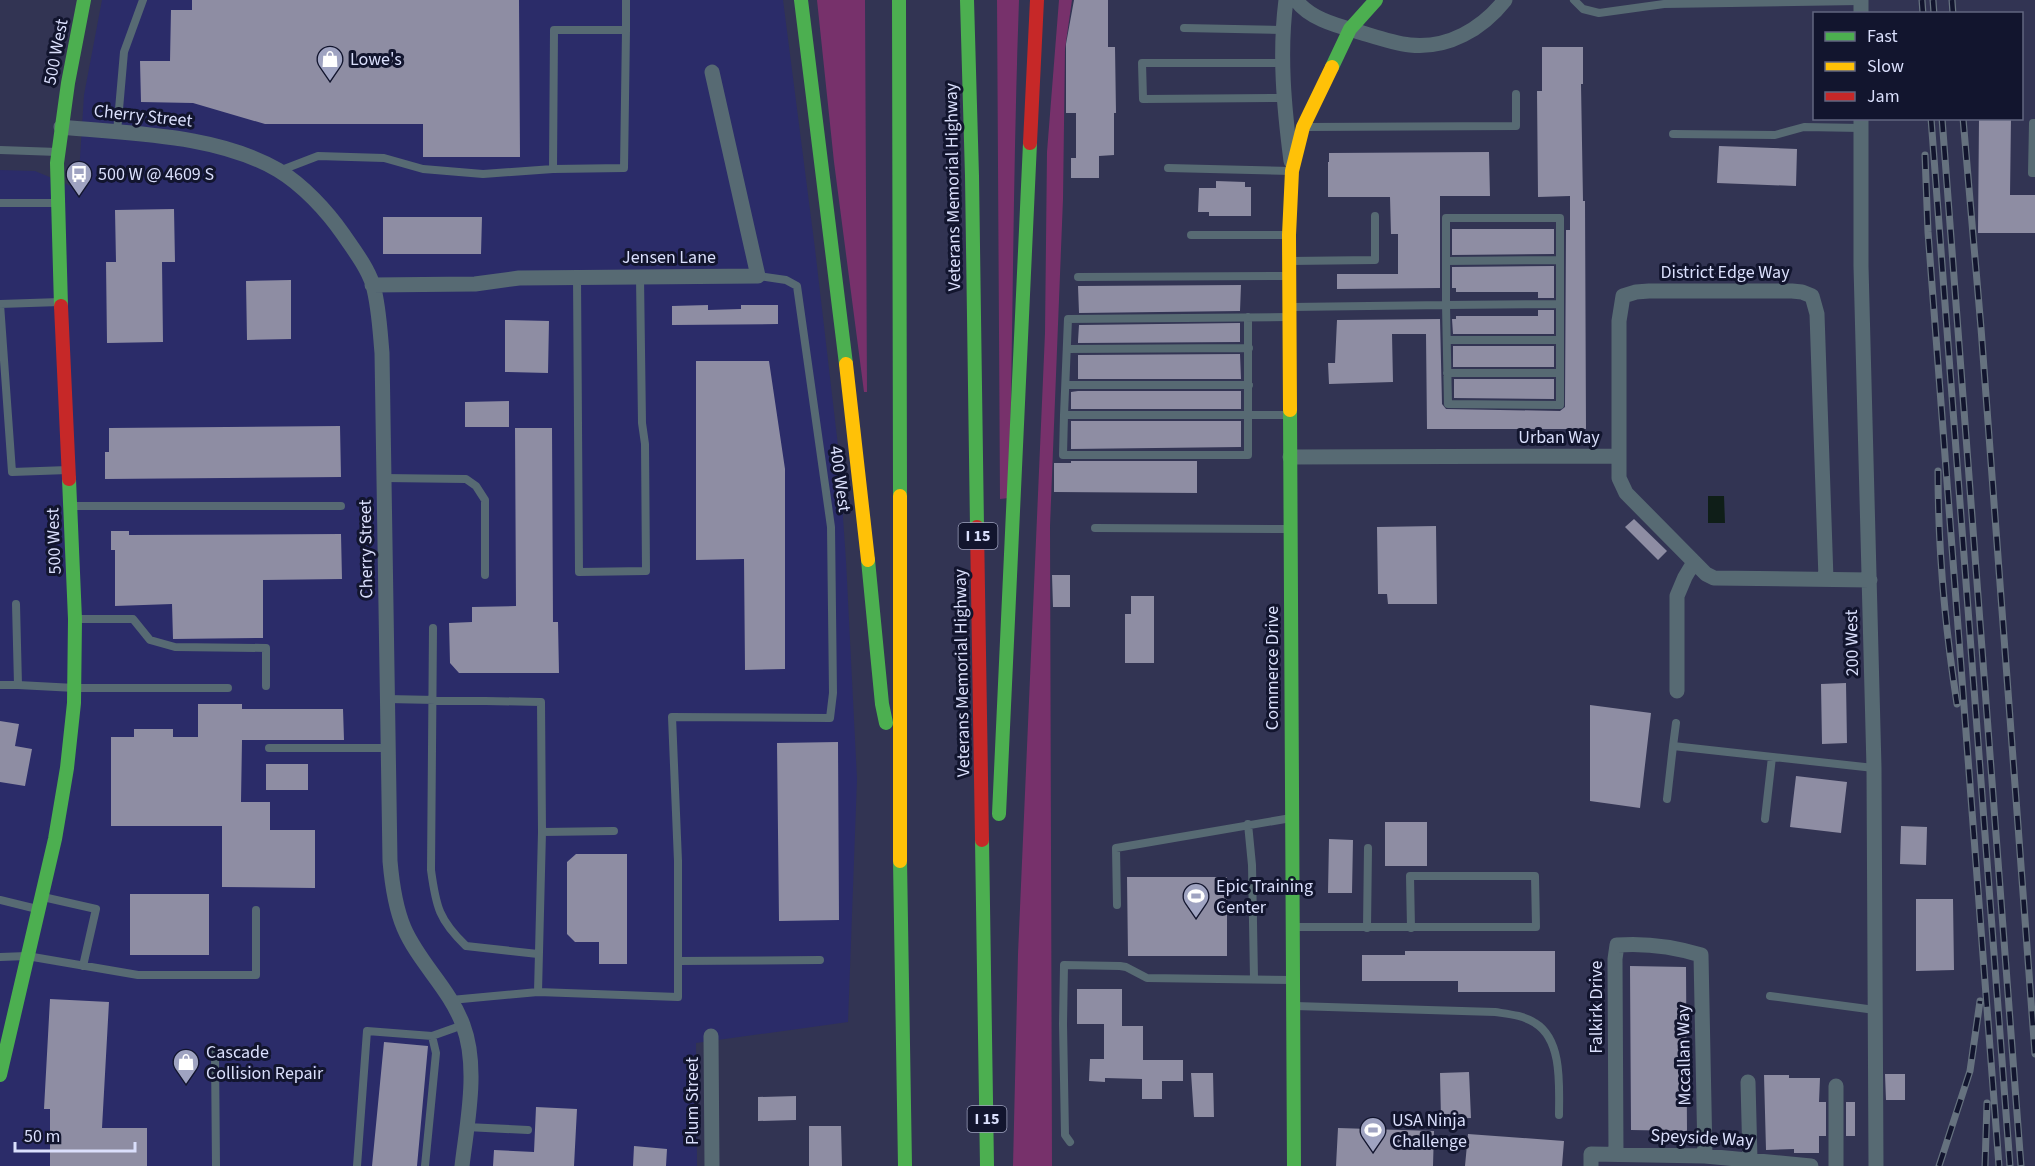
<svg xmlns="http://www.w3.org/2000/svg" width="2035" height="1166" font-family="'Source Sans 3',sans-serif">
<style>
.built{fill:#2b2c69}
.green{fill:#77316b}
.water{fill:#0f1e18}
.building{fill:#8e8da3}
.lines{fill:none;stroke-linecap:round;stroke-linejoin:round}
.lane{stroke:#576a73;stroke-width:8}
.street{stroke:#576a73;stroke-width:15}
.fast{stroke:#4caf50;stroke-width:14}
.slow{stroke:#ffc107;stroke-width:14}
.jam{stroke:#c62828;stroke-width:14}
.rail-casing{stroke:#66727f;stroke-width:7}
.rail{stroke:#12152e;stroke-width:4.5;stroke-dasharray:14;stroke-linecap:butt}
.labels{text-anchor:middle;dominant-baseline:central;stroke-width:6;stroke-linejoin:round;paint-order:stroke}
.shield{fill:#12152e;stroke:#9ea2be;stroke-width:1.5}
.shield-label{font-size:16px;font-weight:bold;fill:#dadffc}
.street-label{font-size:18px;fill:#dadffc;stroke:#12152e}
.poi-label{font-size:18px;fill:#dadffc;stroke:#12152e;text-anchor:start}
</style>
<rect width="100%" height="100%" fill="#323453"/>
<!-- built -->
<path class="built" d="M102,0H783L815,249L838,446L846,561L857,779L848,1022L696,1043L697,1166H0V170L35,171L78,189L84,95Z"/>
<!-- green -->
<path class="green" d="M817,0H865L867,392H864L834,162Z
M997,0H1019C1013,166 1013,332 1009,498L1000,499Z
M1059,0H1072L1065,49L1063,199L1050,526L1052,1166H1013L1018,954L1045,333L1047,152Z"/>
<!-- water -->
<path class="water" d="M1708,496H1724L1725,523H1708Z"/>
<!-- building -->
<path class="building" d="M192,0H519L520,157H423V124H265L193,103L141,102L140,61H170L171,10H192Z
M1074,0H1108V47H1115L1116,113H1114V155L1099,156V178H1071V158H1076V113H1066V44Z
M1542,47H1583V84H1581L1583,201H1585L1586,429H1427L1426,334H1392L1393,382L1329,384L1328,363H1335L1337,320L1440,319L1442,404L1446,409L1560,411L1565,407L1566,230H1570V196L1538,197L1537,91H1542Z
M1979,118H2011L2010,195H2035V233H1978Z
M1719,146L1797,149L1796,186L1717,183Z
M1489,152L1490,196H1440V288L1337,289V274H1398V234H1391L1390,197H1328V162H1329V153Z
M1216,181L1245,182V187H1251V216H1209V212H1198L1199,188H1216Z
M174,209L175,262H162L163,342L107,343L106,262H116L115,210Z
M383,217H482L481,254H383Z
M1452,229H1554V254L1452,255Z
M1554,266V298H1538V292H1456V288H1452V267Z
M291,280V339L247,340L246,281Z
M1241,285L1240,311L1079,313L1078,286Z
M708,305V310L741,309V305H778V324L672,325V306Z
M1538,310H1554V334H1453L1452,319H1456V316H1538Z
M505,320L549,321L548,373L505,372Z
M1240,323V342L1078,343V341L1079,325Z
M1453,346H1554V367H1453Z
M1240,354L1241,379H1078V355Z
M696,361H769L785,469V669L745,670L744,559L696,560Z
M1454,379H1554V399L1454,398Z
M1078,391H1241V409H1071V392Z
M509,401V427H465V402Z
M1071,421H1241V447L1071,449Z
M340,426L341,477L105,479V452H109V428Z
M515,428H552L553,622H558L559,673H459L450,663L449,623L472,622V607L516,606Z
M1071,461H1197V493L1054,492V463H1071Z
M1634,519L1667,551L1658,560L1625,527Z
M1436,526L1437,604H1388L1387,594H1378L1377,527Z
M111,531H129V535L341,534L342,579L263,580V638L173,639L172,604L115,606V550H111Z
M1052,575H1070V607H1053Z
M1131,596H1154V663H1125V614H1131Z
M1846,683L1847,743L1822,744L1821,684Z
M198,704H242V709H343L344,740H242L241,802H270V830H315V888L222,887V826H111V737H134V729H173V737H198Z
M1590,705L1651,713L1640,808L1590,801Z
M0,721L19,724L15,746L32,749L25,786L0,782Z
M838,742L839,920L779,921L777,743Z
M266,764H308V790H266Z
M1796,776L1847,782L1841,833L1790,827Z
M1385,822H1427V866H1385Z
M1901,826L1927,827L1926,865L1900,864Z
M1329,839L1353,840L1352,893H1328Z
M576,854H627V964H599V942H575L567,934V862Z
M1127,877H1227V956H1128Z
M130,894H209V955H130Z
M1916,899H1953L1954,970L1916,971Z
M1405,951H1555V992H1458V981H1362V955H1405Z
M1630,966L1686,967L1687,1131L1631,1130Z
M1077,989H1122V1026H1143V1060H1183V1081H1162V1099H1142V1079L1105,1078V1082L1089,1081L1090,1059H1104V1024H1077Z
M50,999L109,1002L102,1128H147V1166H50V1109H44Z
M384,1042L428,1046L417,1166H372Z
M1469,1072L1471,1118L1441,1119L1440,1073Z
M1191,1073H1213L1214,1117H1194Z
M1885,1074H1905V1100H1886Z
M1764,1075H1789V1078H1820L1819,1102H1826V1136H1819V1153H1794V1149L1766,1150Z
M796,1096V1120L758,1121V1097Z
M1846,1102H1855V1136H1846Z
M536,1107L577,1109L574,1166H493L494,1150L534,1152Z
M809,1126H841L842,1166H809Z
M1338,1128L1434,1131L1433,1166H1336Z
M1468,1134L1564,1141L1562,1166H1465Z
M634,1146L667,1149L666,1166H633Z"/>
<g class="lines">
<!-- lane -->
<path class="lane" d="M1574,0L1583,9L1599,13L1664,4L1860,1
M1184,28L1282,30
M1282,63H1142L1143,99L1283,98
M2035,123H2033L2032,173H2035
M1305,127L1516,126V94
M117,132L124,52L143,0
M1673,134L1775,135L1804,127L1861,128
M0,150L58,152
M1168,168L1291,171
M553,169L624,168L626,30
M279,171L318,156L384,158L423,169L483,174L553,169L554,30H626V0
M0,203H56
M1191,235H1287
M1290,261L1375,260V216
M1446,261L1560,260
M577,277L579,572L646,571L645,444L642,423L640,277
M1078,277L1287,276
M60,302L0,304L12,472L68,470
M1291,307L1446,305L1448,404L1560,405C1560,343 1560,281 1560,218H1446V305L1560,304
M1288,317L1068,319L1064,415H1288
M1447,340H1560
M1067,349L1249,348
M1447,373H1560
M1066,385H1249
M1064,415L1063,455H1248V317
M384,478L466,479L476,486L485,500V575
M73,506H341
M1095,528L1289,529
M16,604L18,685L75,688H228
M77,619H133L150,640L175,647L266,648V686
M433,628L431,870C436,907 439,920 466,946L538,954
M0,685H18
M387,699L541,702L542,832L538,992L451,1000
M1673,746L1676,723
M269,748H388
M1667,799L1673,746L1874,768
M1765,819L1772,757
M1248,824L1252,865L1254,979
M542,832L614,831
M43,897L96,909L83,966
M0,900L37,909
M1117,905L1116,848L1291,818
M1294,927H1536L1535,876H1410L1411,928
M1367,928L1368,848
M0,957L27,956L138,975H256V910
M678,961L820,960
M538,992L678,997V861L672,717L830,718L833,693L831,527L797,286L786,280L758,276
M1770,996L1875,1010
M1295,1006L1495,1012C1508,1014 1523,1015 1535,1023C1563,1040 1559,1087 1559,1115
M432,1036L463,1025
M215,1053L216,1166
M466,1127L528,1130
M1070,1142L1065,1135L1063,1024L1064,965L1120,966L1126,967L1147,978L1293,980
M357,1166L367,1031L432,1036L436,1053L425,1166"/>
<!-- street -->
<path class="street" d="M1286,0C1279,54 1284,107 1291,161
M1296,0C1309,18 1335,25 1356,31C1373,36 1392,43 1410,45C1448,49 1482,29 1505,0
M1861,14V0
M1861,118V266L1874,768L1876,1166
M61,127C132,134 216,134 278,170C303,185 327,211 343,234C354,250 367,267 373,285C379,307 380,331 382,353L390,861C392,884 395,907 404,928C419,963 450,989 463,1025C479,1067 467,1123 462,1166
M372,285L475,284L519,278L758,276L712,72
M1290,457L1619,456
M1826,579L1817,314L1812,296L1802,292L1792,291H1649L1636,292L1623,296L1619,321V478L1626,493L1706,574L1714,578L1870,580
M1677,691V596L1685,577L1694,562
M711,1036L712,1166
M1748,1082L1750,1160
M1836,1086V1166
M1616,1154L1615,959L1617,945C1644,943 1675,947 1701,955L1705,1156
M1591,1166V1154L1705,1156L1811,1166"/>
<!-- fast -->
<path class="fast" d="M801,0L846,364
M899,0L900,496
M967,0L972,176L977,527
M1332,67L1350,29L1376,0
M61,306L57,163L68,83L84,0
M1290,410L1294,1166
M868,560L882,704L886,723
M999,814L1030,143
M982,840L987,1166
M900,861L905,1166
M0,1075L55,839L67,768L74,703L75,619L69,479"/>
<!-- slow -->
<path class="slow" d="M846,364L868,560
M1290,410L1289,235L1292,171L1303,127L1332,67
M900,861V496"/>
<!-- jam -->
<path class="jam" d="M1030,143L1037,0
M61,306L69,479
M977,527L982,840"/>
<!-- rail casing -->
<g class="rail-casing">
<path id="rail" d="M1922,0L1923,14
M1933,0L1934,14
M1952,0L1953,14
M1931,118L2010,1166
M1942,118L2021,1166
M1963,118L1981,328L2035,1054
M1925,155L1928,232L1999,1166
M1938,471C1938,549 1945,627 1957,704
M1939,1166L1970,1071L1980,1001
M1985,1166L1987,1103"/>
</g>
<!-- rail -->
<use href="#rail" class="rail"/>
</g>
<!-- icons -->
<defs>
<g id="shop-pin" transform="scale(1.35)"><path d="M0 17L-7.5 6A9.5 9.5 0 1 1 7.5 6Z" fill="#9fa3c1" stroke="#12152e"/><path d="M-5-2.5h2.3a2.7 3.5 0 0 1 5.4 0H5L5.5 6h-11ZM-1.5-2.5h3a1.5 2.3 0 0 0-3 0Z" fill="#fff"/></g>
<g id="bus-pin" transform="scale(1.35)"><path d="M0 17L-7.5 6A9.5 9.5 0 1 1 7.5 6Z" fill="#9fa3c1" stroke="#12152e"/><path d="M-5-6H5V4H4V6H2V4H-2V6H-4V4H-5ZM-3.5-4V0h7V-4ZM-3.5 1.2v1.5H-2V1.2ZM2 1.2v1.5H3.5V1.2Z" fill="#fff"/></g>
<g id="stadium-pin" transform="scale(1.35)"><path d="M0 17L-7.5 6A9.5 9.5 0 1 1 7.5 6Z" fill="#9fa3c1" stroke="#12152e"/><path d="M0-5a6.5 5 0 1 0 0 10a6.5 5 0 1 0 0-10ZM-3.5-1.8h7v3.6h-7Z" fill="#fff"/></g>
</defs>
<g fill-rule="evenodd">
<use href="#shop-pin" x="330" y="59"/>
<use href="#bus-pin" x="79" y="174"/>
<use href="#stadium-pin" x="1196" y="896"/>
<use href="#shop-pin" x="186" y="1062"/>
<use href="#stadium-pin" x="1373" y="1130"/>
</g>
<g class="labels">
<!-- shield labels -->
<g class="shield">
<rect x="958.5" y="523" width="39" height="26" rx="4.5"/>
<rect x="967.5" y="1106" width="39" height="26" rx="4.5"/>
</g>
<g class="shield-label">
<text x="978" y="536">I 15</text>
<text x="987" y="1119">I 15</text>
</g>
<!-- street labels -->
<g class="street-label">
<text transform="translate(56 52) rotate(-79)">500 West</text>
<text transform="translate(143 116) rotate(6)">Cherry Street</text>
<text transform="translate(953 187) rotate(-91)">Veterans Memorial Highway</text>
<text x="669" y="257">Jensen Lane</text>
<text x="1725" y="272">District Edge Way</text>
<text x="1559" y="437">Urban Way</text>
<text transform="translate(840 479) rotate(82)">400 West</text>
<text transform="translate(54 541) rotate(-92)">500 West</text>
<text transform="translate(366 549) rotate(-91)">Cherry Street</text>
<text transform="translate(1852 643) rotate(-91)">200 West</text>
<text transform="translate(1272 668) rotate(-90)">Commerce Drive</text>
<text transform="translate(962 673) rotate(-91)">Veterans Memorial Highway</text>
<text transform="translate(1596 1007) rotate(-90)">Falkirk Drive</text>
<text transform="translate(1684 1055) rotate(-91)">Mccallan Way</text>
<text transform="translate(692 1101) rotate(-90)">Plum Street</text>
<text transform="translate(1702 1138) rotate(3)">Speyside Way</text>
</g>
<!-- poi labels -->
<g class="poi-label">
<text x="350" y="59">Lowe's</text>
<text x="98" y="174">500 W @ 4609 S</text>
<text x="1216" y="886">Epic Training<tspan x="1216" dy="21">Center</tspan></text>
<text x="206" y="1052">Cascade<tspan x="206" dy="21">Collision Repair</tspan></text>
<text x="1392" y="1120">USA Ninja<tspan x="1392" dy="21">Challenge</tspan></text>
</g>
</g>
<!-- legend -->
<rect x="1813" y="12" width="210" height="108" fill="#12152e" stroke="#626680" stroke-width="1.5"/>
<rect x="1825" y="32" width="30" height="9" fill="#4caf50" stroke="#626680" stroke-width="1.5"/>
<text x="1867" y="42" font-size="18" fill="#dadffc">Fast</text>
<rect x="1825" y="62" width="30" height="9" fill="#ffc107" stroke="#626680" stroke-width="1.5"/>
<text x="1867" y="72" font-size="18" fill="#dadffc">Slow</text>
<rect x="1825" y="92" width="30" height="9" fill="#c62828" stroke="#626680" stroke-width="1.5"/>
<text x="1867" y="102" font-size="18" fill="#dadffc">Jam</text>
<!-- scale -->
<path d="M15 1142v9h120v-9" fill="none" stroke="#dadffc" stroke-width="3"/>
<text x="24" y="1142" font-size="18" fill="#dadffc" stroke="#12152e" stroke-width="4.5" paint-order="stroke">50 m</text>
</svg>
